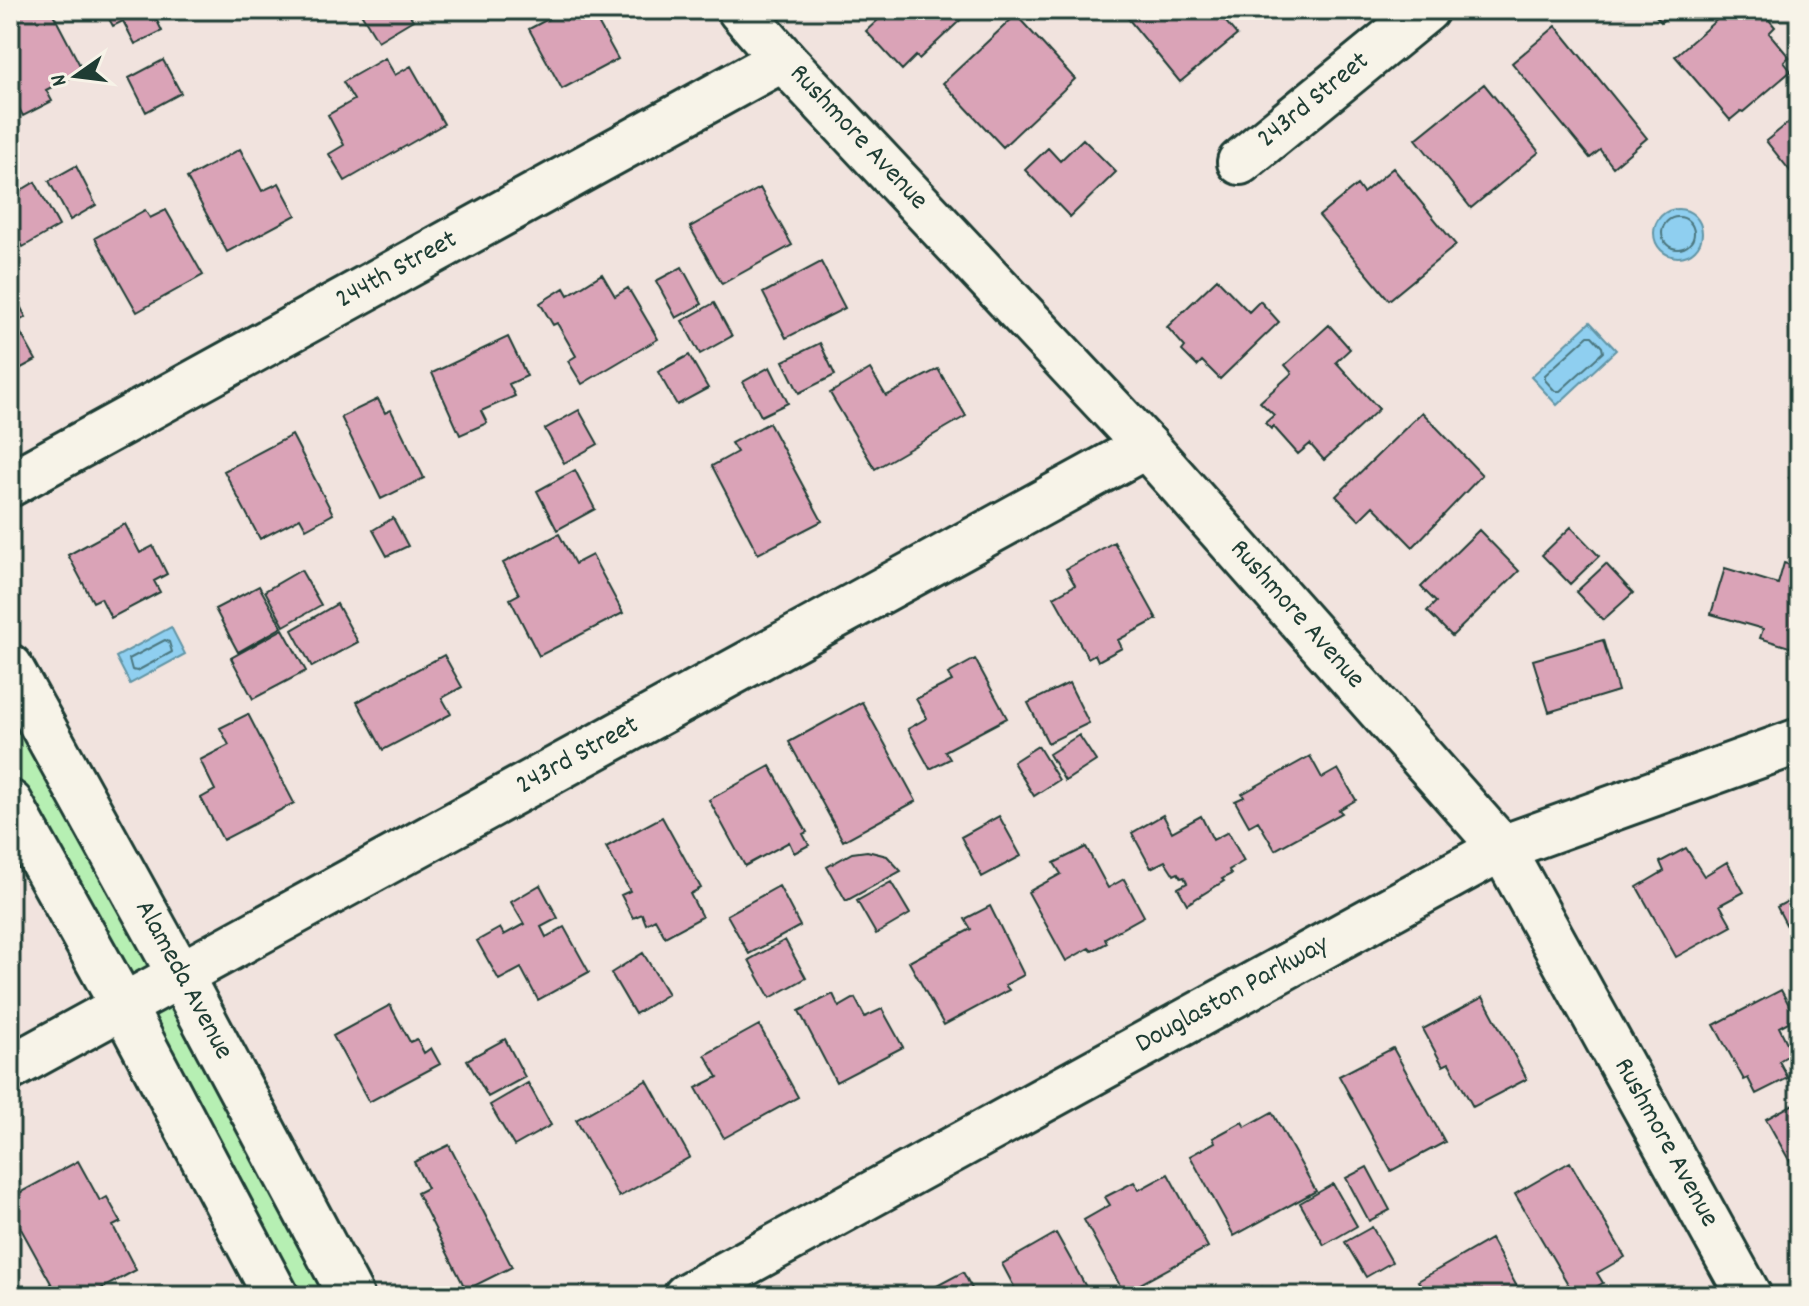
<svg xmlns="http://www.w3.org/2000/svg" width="1809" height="1306" font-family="Dekko,sans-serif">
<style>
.green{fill:#b6efb3;stroke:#6a9674;stroke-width:2}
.water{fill:#8fcff0;stroke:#6295a5;stroke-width:2}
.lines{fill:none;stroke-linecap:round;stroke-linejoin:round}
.shore{stroke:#4c777f;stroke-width:2}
.building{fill:#daa3b7;stroke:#1f3d34;stroke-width:2}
.street-casing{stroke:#1f3d34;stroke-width:50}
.secondary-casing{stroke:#1f3d34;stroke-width:50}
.street{stroke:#f7f3e8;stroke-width:44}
.secondary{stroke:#f7f3e8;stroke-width:44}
.labels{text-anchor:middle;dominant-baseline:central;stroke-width:7;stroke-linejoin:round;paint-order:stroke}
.street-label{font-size:28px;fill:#1f3d34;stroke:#f7f3e8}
</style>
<rect width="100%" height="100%" fill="#f1e3de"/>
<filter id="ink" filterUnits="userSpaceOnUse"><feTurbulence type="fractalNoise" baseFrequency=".0125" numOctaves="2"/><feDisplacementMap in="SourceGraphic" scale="16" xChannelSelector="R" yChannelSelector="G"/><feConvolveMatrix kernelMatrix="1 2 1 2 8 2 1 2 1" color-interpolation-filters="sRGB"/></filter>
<g filter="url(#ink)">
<!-- green -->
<path class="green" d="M10,686L338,1296H289L10,784Z"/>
<!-- water -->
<path class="water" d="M1654 233a24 24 0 1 1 48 0a24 24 0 1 1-48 0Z
M1590,322L1616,350L1557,405L1531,377Z
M171,627L185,654L130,684L116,657Z"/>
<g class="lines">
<!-- shore -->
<path class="shore" d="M1662 233a16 16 0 1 1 32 0a16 16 0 1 1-32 0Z
M1588,336H1592L1602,347L1603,352L1560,391H1555L1545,380V375Z
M165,640L169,642L172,652L137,671L132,670L129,659Z"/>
</g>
<!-- building -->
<path class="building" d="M13,10H51L83,71L46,90L52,101L23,116L10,91V12Z
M104,10H152L162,31L135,44L123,21L113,26Z
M312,10H333L317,19Z
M359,10H406L413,20L378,41Z
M565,10H591L618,59L562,89L529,29Z
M883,10H971L919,59L916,56L902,70L866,31L879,19L876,16Z
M1121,10H1216L1237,35L1180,82Z
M1651,10H1675L1661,22Z
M1728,10H1761L1775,27L1769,33L1789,57L1784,62L1791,71L1743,112L1741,111L1730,120L1675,56Z
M1016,15L1075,79L1003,147L943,83Z
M1556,26L1647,138L1613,167L1600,150L1590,158L1512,63Z
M385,58L395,75L411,66L444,124L345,181L329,154L344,145L328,115L354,100L343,82Z
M163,60L181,93L146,112L129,78Z
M1484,84L1539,152L1471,208L1416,139Z
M1799,114V182L1766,141Z
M1083,139L1116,172L1070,217L1025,170L1048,148L1060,161Z
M240,149L262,191L279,183L296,215L227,252L187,178Z
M76,166L96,205L70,220L49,181Z
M1393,168L1456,245L1389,300L1319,216L1357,185L1363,193Z
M35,182L59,226L23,247L10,224V197Z
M760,188L792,245L722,284L690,227Z
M145,210L150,218L166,210L203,275L137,312L95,238Z
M821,262L845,308L786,338L763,293Z
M682,267L702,304L676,318L656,281Z
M602,274L615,296L628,288L658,339L582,384L568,361L576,356L557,323L553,325L540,303L564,288L568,295Z
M1217,279L1249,312L1260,301L1279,322L1220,379L1202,361L1197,366L1182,351L1185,347L1167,327Z
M10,288L26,317L15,323L36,360L10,374Z
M714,303L732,336L700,354L682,321Z
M1329,325L1350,349L1336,362L1379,409L1324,460L1310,444L1298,454L1273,426L1271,429L1265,423L1274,415L1260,402L1292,373L1285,365Z
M508,337L527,376L509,384L515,396L481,411L487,423L460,435L432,373Z
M820,343L835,375L799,393L783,361Z
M689,355L708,388L677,405L658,372Z
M770,367L788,403L761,416L743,382Z
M870,369L886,396L938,369L966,416L875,469L830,393Z
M378,399L385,413L391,410L424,478L381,499L341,417Z
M579,410L598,444L564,463L545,429Z
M1422,412L1482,475L1413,547L1373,506L1359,520L1336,496Z
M769,423L822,521L758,554L712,466L737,452L731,443Z
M292,435L333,514L306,529L300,518L260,539L224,471Z
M575,470L595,509L557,530L537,491Z
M1799,470V491L1789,478Z
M393,518L408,546L387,556L373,530Z
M125,524L140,553L153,546L167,574L154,581L160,592L111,618L101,598L93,602L68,555Z
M1571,527L1599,556L1570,584L1542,555Z
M1479,530L1519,571L1452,636L1427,611L1436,602L1421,587Z
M559,534L575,564L592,555L623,613L539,656L510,599L519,594L503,563Z
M1114,542L1157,619L1118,640L1122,648L1098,661L1095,654L1088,658L1054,597L1075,585L1066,569Z
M1784,563L1799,568V650L1760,638L1763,629L1711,614L1725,568L1778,584Z
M1606,564L1633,593L1603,620L1576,592Z
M301,570L321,605L284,626L265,591Z
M259,586L282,627L238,652L215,609Z
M337,604L358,642L312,667L292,630Z
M283,629L306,671L253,699L231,658Z
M1603,640L1618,691L1549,712L1533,660Z
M444,655L462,687L442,698L451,714L383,750L357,702Z
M975,659L1007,718L945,751L950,759L930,769L908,729L927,718L916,699L952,681L948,674Z
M1069,683L1089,723L1048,743L1028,703Z
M862,702L916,801L843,841L789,742Z
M248,714L294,803L223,840L201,798L215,790L200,760L229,745L220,728Z
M1079,735L1096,761L1065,781L1049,754Z
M1038,746L1059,780L1034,796L1013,762Z
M1310,756L1322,778L1338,769L1356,800L1339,810L1342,813L1275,850L1258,821L1249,826L1235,801L1244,797L1242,794Z
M770,766L807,832L803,834L809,845L794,853L789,842L745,866L709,800Z
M1163,815L1172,832L1201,816L1213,840L1228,832L1244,861L1229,870L1231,874L1222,879L1224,881L1187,904L1178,888L1187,883L1184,877L1181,878L1178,873L1174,875L1165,861L1151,868L1132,833Z
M999,816L1021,856L982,877L961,837Z
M662,817L701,888L690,894L702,917L665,937L655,919L646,924L642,914L633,918L621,895L630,891L606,847Z
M1086,847L1108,888L1124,879L1144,916L1105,938L1107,943L1092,951L1089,948L1066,961L1028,892L1061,874L1054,863Z
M1686,848L1704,876L1727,862L1744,892L1720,905L1732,926L1676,957L1637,887L1664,871L1660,862Z
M867,851L887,856L901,871L846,901L827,867L852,853Z
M891,882L910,914L876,934L857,901Z
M540,885L558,918L541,927L546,937L564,927L589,972L538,1000L521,968L499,980L477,941L500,928L504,935L524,924L511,902Z
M779,886L800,926L749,954L727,915Z
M1797,892L1799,932L1792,936L1777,907L1790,900L1788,897Z
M990,906L1024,975L1005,985L1009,990L944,1025L909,962L971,929L965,919Z
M785,940L806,978L770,998L749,960Z
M643,953L668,994L635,1014L611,973Z
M1781,990L1796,1018L1779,1027L1792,1053L1779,1061L1788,1078L1756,1094L1748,1078L1744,1080L1714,1025Z
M833,994L839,1007L855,998L865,1017L882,1009L903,1047L836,1082L799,1011Z
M1483,997L1527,1079L1473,1107L1449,1063L1443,1066L1423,1029Z
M390,1005L410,1042L417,1039L424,1053L431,1048L440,1064L369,1102L333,1036Z
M759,1025L798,1097L724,1138L696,1088L718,1077L705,1055Z
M505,1039L525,1077L488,1097L467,1060Z
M1393,1048L1445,1142L1391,1171L1339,1076Z
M647,1080L690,1157L619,1197L576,1120Z
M528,1083L551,1125L514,1146L490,1105Z
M1799,1101V1178L1766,1119Z
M1272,1112L1316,1191L1234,1236L1190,1156L1215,1142L1213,1138L1242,1122L1245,1127Z
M449,1145L512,1267L466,1290L417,1193L427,1188L414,1162Z
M78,1161L100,1201L107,1197L121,1222L113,1226L136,1270L88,1296H58L10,1209V1198Z
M1570,1162L1625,1257L1597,1273L1603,1283L1580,1296H1575L1515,1194Z
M1367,1167L1390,1210L1369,1221L1346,1178Z
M1168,1174L1208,1247L1124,1293L1084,1220L1110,1205L1105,1197L1134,1182L1139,1190Z
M1333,1184L1357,1226L1324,1245L1300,1203Z
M1372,1227L1392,1262L1366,1277L1345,1242Z
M1056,1233L1091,1296H1019L1002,1264Z
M1491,1239L1522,1296H1427L1418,1281Z
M963,1272L976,1296H918Z
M1261,1287L1266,1296H1245Z"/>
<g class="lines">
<!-- street casing -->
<g class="street-casing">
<g id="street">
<path id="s1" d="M740,10L783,59L1146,446L1502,848L1749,1296"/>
<path id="s2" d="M1240,162L1426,10"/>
<path id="s3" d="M10,484L783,59"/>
<path id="s4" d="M10,667L180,975L351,1296"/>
<path d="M10,803L123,1006L276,1296"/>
<path id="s5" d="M10,1068L1146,446"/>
</g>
</g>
<!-- secondary casing -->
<g class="secondary-casing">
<g id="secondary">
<path id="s6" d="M686,1296L1502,848L1799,741"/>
</g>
</g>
<!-- street -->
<use href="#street" class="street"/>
<!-- secondary -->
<use href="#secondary" class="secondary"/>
</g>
</g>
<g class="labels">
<!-- street labels -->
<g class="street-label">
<text stroke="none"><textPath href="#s2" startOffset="96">243rd Street</textPath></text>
<text stroke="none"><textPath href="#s1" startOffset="174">Rushmore Avenue</textPath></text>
<text stroke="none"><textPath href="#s3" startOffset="442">244th Street</textPath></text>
<text stroke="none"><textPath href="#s1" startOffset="822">Rushmore Avenue</textPath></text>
<text stroke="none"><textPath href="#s5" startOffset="648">243rd Street</textPath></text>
<text stroke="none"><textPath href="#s4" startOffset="358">Alameda Avenue</textPath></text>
<text stroke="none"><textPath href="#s6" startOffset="624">Douglaston Parkway</textPath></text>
<text stroke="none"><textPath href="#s1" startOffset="1470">Rushmore Avenue</textPath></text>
</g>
</g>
<!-- margin -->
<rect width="1809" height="1306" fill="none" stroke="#f7f3e8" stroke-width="40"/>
<rect x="20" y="20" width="1769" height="1266" fill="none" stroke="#1f3d34" stroke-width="3" filter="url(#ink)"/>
<!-- north arrow -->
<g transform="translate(76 76) rotate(256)" stroke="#f7f3e8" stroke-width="6" paint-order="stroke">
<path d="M0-6L14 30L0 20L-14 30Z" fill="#1f3d34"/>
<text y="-12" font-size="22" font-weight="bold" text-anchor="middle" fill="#1f3d34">N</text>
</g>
</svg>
